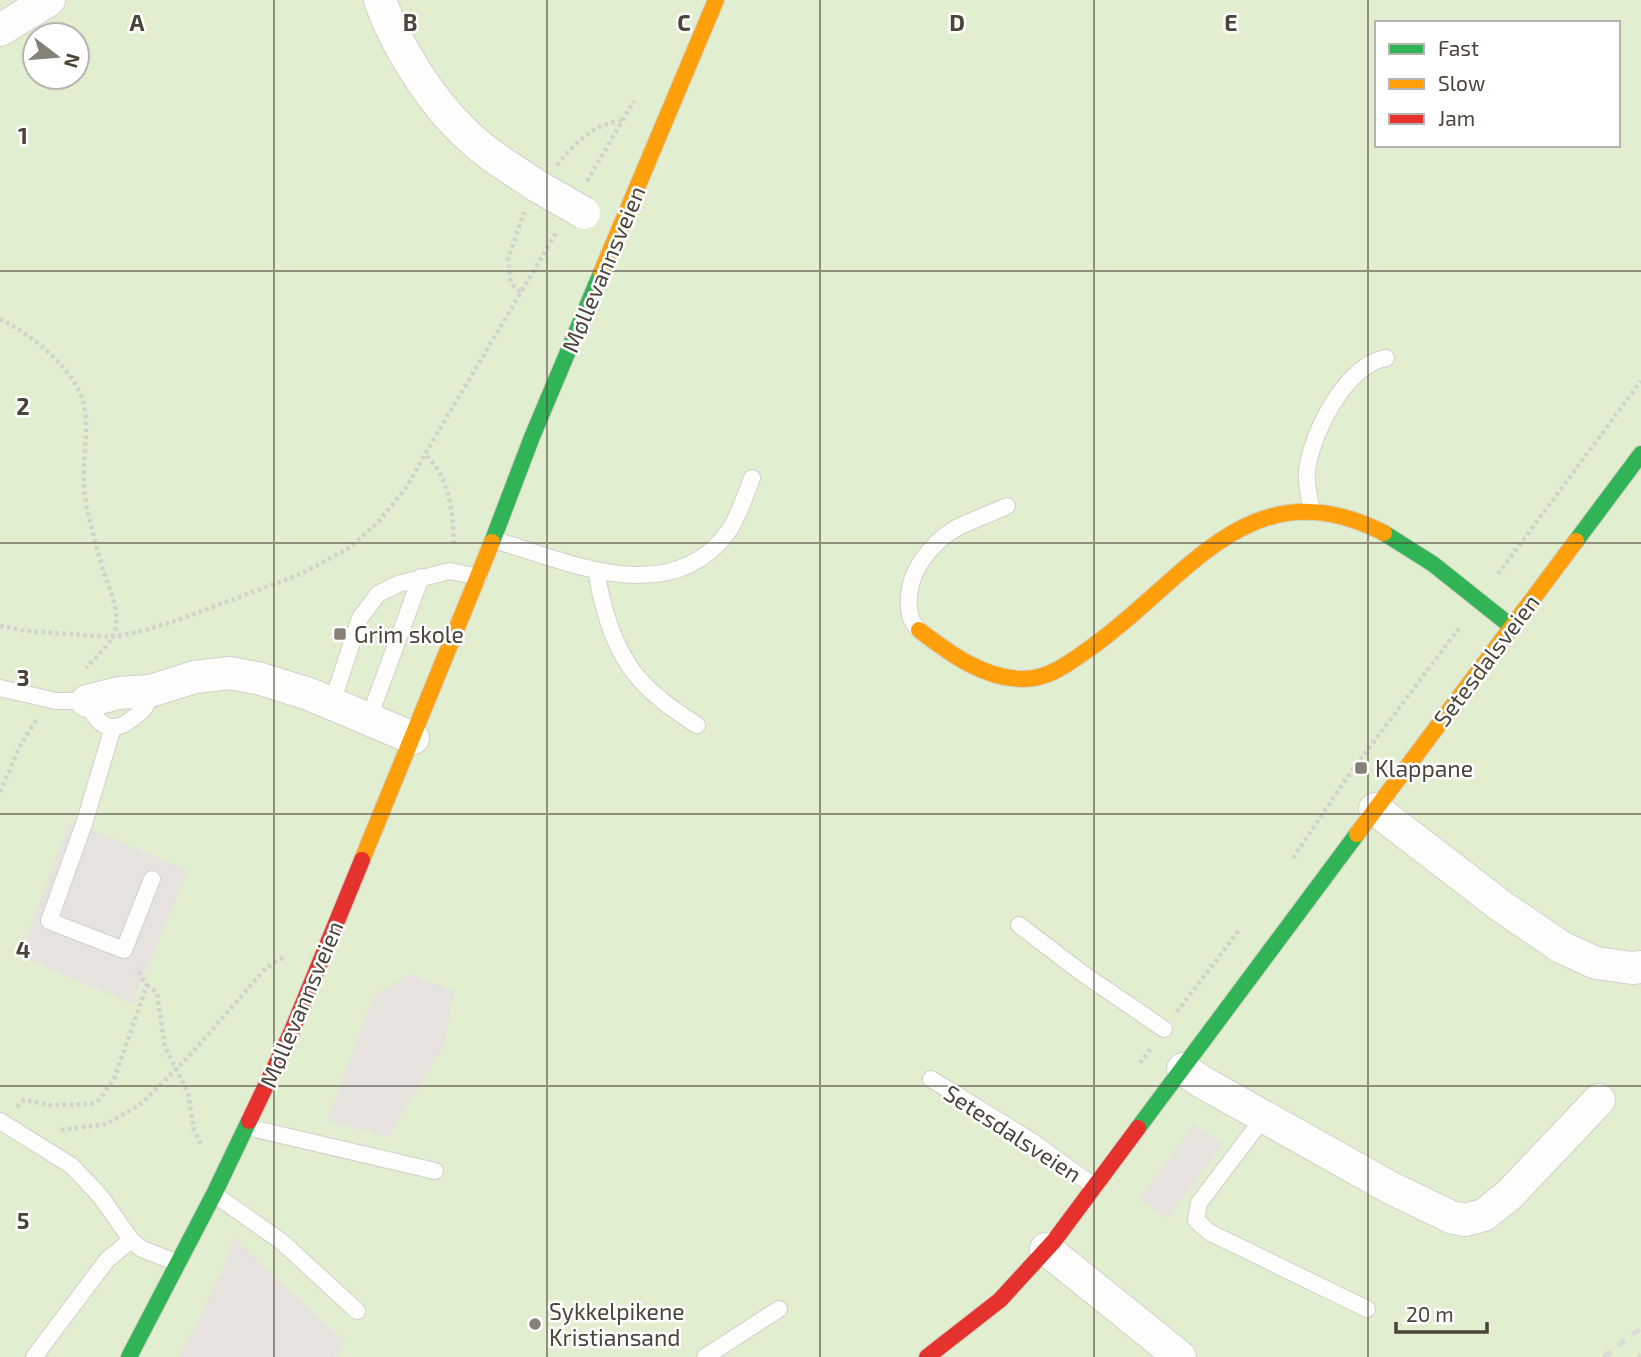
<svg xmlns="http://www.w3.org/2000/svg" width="1641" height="1357" font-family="'Exo 2',sans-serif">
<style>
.green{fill:#e1eecf;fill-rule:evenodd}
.parking{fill:#e6e3df}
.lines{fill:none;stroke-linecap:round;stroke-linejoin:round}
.lane-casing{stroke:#d2d0cb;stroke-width:18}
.street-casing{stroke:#d2d0cb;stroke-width:34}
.fast-casing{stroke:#d3cfc5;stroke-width:18}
.slow-casing{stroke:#d3cfc5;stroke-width:18}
.jam-casing{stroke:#d3cfc5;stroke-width:18}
.path{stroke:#d3d2cc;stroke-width:4.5;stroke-dasharray:3.5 3.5;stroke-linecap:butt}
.lane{stroke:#fdfdfc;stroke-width:16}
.street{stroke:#fdfdfc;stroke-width:32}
.fast{stroke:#30b455;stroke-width:16}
.slow{stroke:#ff9f0a;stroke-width:16}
.jam{stroke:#e5322d;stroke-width:16}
.rail{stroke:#dbdbda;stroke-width:5;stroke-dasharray:9 9;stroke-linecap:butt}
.street-bridge-casing{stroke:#d2d0cb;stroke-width:34;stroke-linecap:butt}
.street-bridge{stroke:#fdfdfc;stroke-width:32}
.grid{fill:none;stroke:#4b4439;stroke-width:2;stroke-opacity:0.55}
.poi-dot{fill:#868178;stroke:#fff;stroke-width:2.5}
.labels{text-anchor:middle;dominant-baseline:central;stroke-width:5;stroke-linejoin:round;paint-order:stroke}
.street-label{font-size:23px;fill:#4b4439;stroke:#fff}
.poi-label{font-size:23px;fill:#4b4439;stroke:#fff;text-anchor:start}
.grid-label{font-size:23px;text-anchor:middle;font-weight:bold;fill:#4b4439;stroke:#fff;stroke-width:5;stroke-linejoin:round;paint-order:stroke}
</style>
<rect width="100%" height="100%" fill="#f4f2ee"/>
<!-- green -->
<path class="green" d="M0,0H1641V1357H0ZM1377,23H1618V145H1377ZM35,35H77V77H35Z"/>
<!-- parking -->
<path class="parking" d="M69,823L84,826L188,871L132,1004L20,956Z
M409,974L454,991L444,1046L388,1137L327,1121L373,997Z
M1194,1124L1223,1144L1167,1219L1139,1199Z
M233,1237L346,1343L335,1357H178L197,1324L229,1254Z"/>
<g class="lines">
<!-- lane casing -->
<g class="lane-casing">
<path id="lane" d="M1312,510C1309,498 1306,485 1307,472C1310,436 1346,364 1386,358
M494,540C567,561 670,611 728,532C739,516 745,496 752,478
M597,572C598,586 602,600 606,614C622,670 649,695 697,725
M919,630C909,620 908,610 909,596C911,565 939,534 967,523C981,517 994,512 1007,506
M0,688L56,701H87C96,724 111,737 133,718C137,715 143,711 145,707C148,702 149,696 150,691
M332,703L360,618L378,594L398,584L450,571L479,577
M369,718L421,577
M113,727L85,821L49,921L124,950L152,879
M1019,925L1082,973L1164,1029
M931,1079L1033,1142L1095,1187
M1264,1117L1199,1203L1196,1220L1209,1232L1367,1309
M0,1121L72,1166L101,1197L131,1240L142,1249L178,1263
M247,1127L435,1171
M214,1194L282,1242L357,1311
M34,1357L107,1260L131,1240
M705,1357L779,1309"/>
</g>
<!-- street casing -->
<g class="street-casing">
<path id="street" d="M380,0C395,44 430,100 464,132C486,154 513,170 539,187
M0,30L49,0
M87,701L119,693L150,691L195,677L230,673L261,679L309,694L413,738
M1375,809L1501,906L1561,947L1596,963L1632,968L1641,967
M1183,1069L1202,1082L1391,1188L1451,1217L1465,1220L1484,1215L1509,1195L1599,1100
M1046,1249L1180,1357"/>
</g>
<!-- fast casing -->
<g class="fast-casing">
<path id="fast" d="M1384,533L1433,564L1512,627
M1576,541L1641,454
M492,542L532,437L601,273
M1138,1128L1357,834
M129,1357L214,1194L249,1121"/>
</g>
<!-- slow casing -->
<g class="slow-casing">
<path id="slow" d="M601,273L716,0
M919,630C949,653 984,679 1023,679C1049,679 1069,663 1089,649C1188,580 1248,464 1384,533
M1357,834L1576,541
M362,860L492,542"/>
</g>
<!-- jam casing -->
<g class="jam-casing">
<path id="jam" d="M249,1121L291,1033L362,860
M927,1357L1000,1300L1054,1241L1138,1128"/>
</g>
<!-- path -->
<path class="path" d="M557,165C574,144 594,123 622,121
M587,181L634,101
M520,292L511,283L508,259L524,212
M0,319C28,333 60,358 76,385C96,421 79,457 85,495C88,518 95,541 101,563C107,584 118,603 116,625C114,642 97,656 86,668
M454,544C452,509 451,480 425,454L556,233
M1498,574L1641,381
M0,626L26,631L111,637L138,632L178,620L301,574L349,548L377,523L406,488L425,454
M0,792L20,746L36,720
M1293,858L1348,776L1460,627
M147,985L157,993L165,1047L188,1093L194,1130L201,1144
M1177,1012L1240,929
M1140,1063L1152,1047
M17,1107L24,1100L50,1105L91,1104L99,1100L114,1079L147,985L136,968
M61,1130L107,1124L141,1104L191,1054L266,968L284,957"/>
<!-- lane -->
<use href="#lane" class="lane"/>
<!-- street -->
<use href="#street" class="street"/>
<!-- fast -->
<use href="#fast" class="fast"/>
<!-- slow -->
<use href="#slow" class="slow"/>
<!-- jam -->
<use href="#jam" class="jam"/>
<!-- rail -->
<path class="rail" d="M1604,1357L1641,1328
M1638,1357L1641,1354"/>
<!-- street-bridge casing -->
<g class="street-bridge-casing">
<path id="street-bridge" d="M539,187L584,213"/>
</g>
<!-- street-bridge -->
<use href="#street-bridge" class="street-bridge"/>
</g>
<!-- grid -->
<path class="grid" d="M274,0V1357M547,0V1357M820,0V1357M1094,0V1357M1368,0V1357M0,271H1641M0,543H1641M0,814H1641M0,1086H1641"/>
<!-- markers -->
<g class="poi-dot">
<rect x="333" y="627" width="14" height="14" rx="3.5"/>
<rect x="1354" y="761" width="14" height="14" rx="3.5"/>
<circle cx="535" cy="1324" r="7"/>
</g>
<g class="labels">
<!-- street labels -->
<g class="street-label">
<text transform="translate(603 269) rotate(-67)">Møllevannsveien</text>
<text transform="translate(1486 660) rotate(-53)">Setesdalsveien</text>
<text transform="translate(301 1004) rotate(-67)">Møllevannsveien</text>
<text transform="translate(1013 1133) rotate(33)">Setesdalsveien</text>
</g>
<!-- poi labels -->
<g class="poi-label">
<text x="354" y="634">Grim skole</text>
<text x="1375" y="768">Klappane</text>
<text x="549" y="1311">Sykkelpikene<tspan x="549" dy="26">Kristiansand</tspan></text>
</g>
</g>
<g class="grid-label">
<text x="137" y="31">A</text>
<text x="410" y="31">B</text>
<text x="684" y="31">C</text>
<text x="957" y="31">D</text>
<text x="1231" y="31">E</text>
<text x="23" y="144">1</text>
<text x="23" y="415">2</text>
<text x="23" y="686">3</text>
<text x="23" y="958">4</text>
<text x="23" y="1229">5</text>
</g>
<!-- legend -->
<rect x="1375" y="21" width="245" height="126" fill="#ffffff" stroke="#b7b4b0" stroke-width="2"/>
<rect x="1389" y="44" width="35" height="10" fill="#30b455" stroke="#b7b4b0" stroke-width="2"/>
<text x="1438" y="56" font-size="21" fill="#4b4439">Fast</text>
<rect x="1389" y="79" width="35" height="10" fill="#ff9f0a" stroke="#b7b4b0" stroke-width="2"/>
<text x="1438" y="91" font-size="21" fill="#4b4439">Slow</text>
<rect x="1389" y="114" width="35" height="10" fill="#e5322d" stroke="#b7b4b0" stroke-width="2"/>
<text x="1438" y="126" font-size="21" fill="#4b4439">Jam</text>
<!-- north arrow -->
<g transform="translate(56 56) rotate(106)"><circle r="33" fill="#ffffff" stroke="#b7b4b0" stroke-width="2"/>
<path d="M0-5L12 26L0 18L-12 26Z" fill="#868178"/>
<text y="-10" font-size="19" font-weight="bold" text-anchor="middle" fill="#4b4439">N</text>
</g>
<!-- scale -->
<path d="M1396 1322v10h91v-10" fill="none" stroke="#4b4439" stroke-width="3.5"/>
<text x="1406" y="1322" font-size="21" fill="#4b4439" stroke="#ffffff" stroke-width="5" paint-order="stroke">20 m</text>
</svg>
